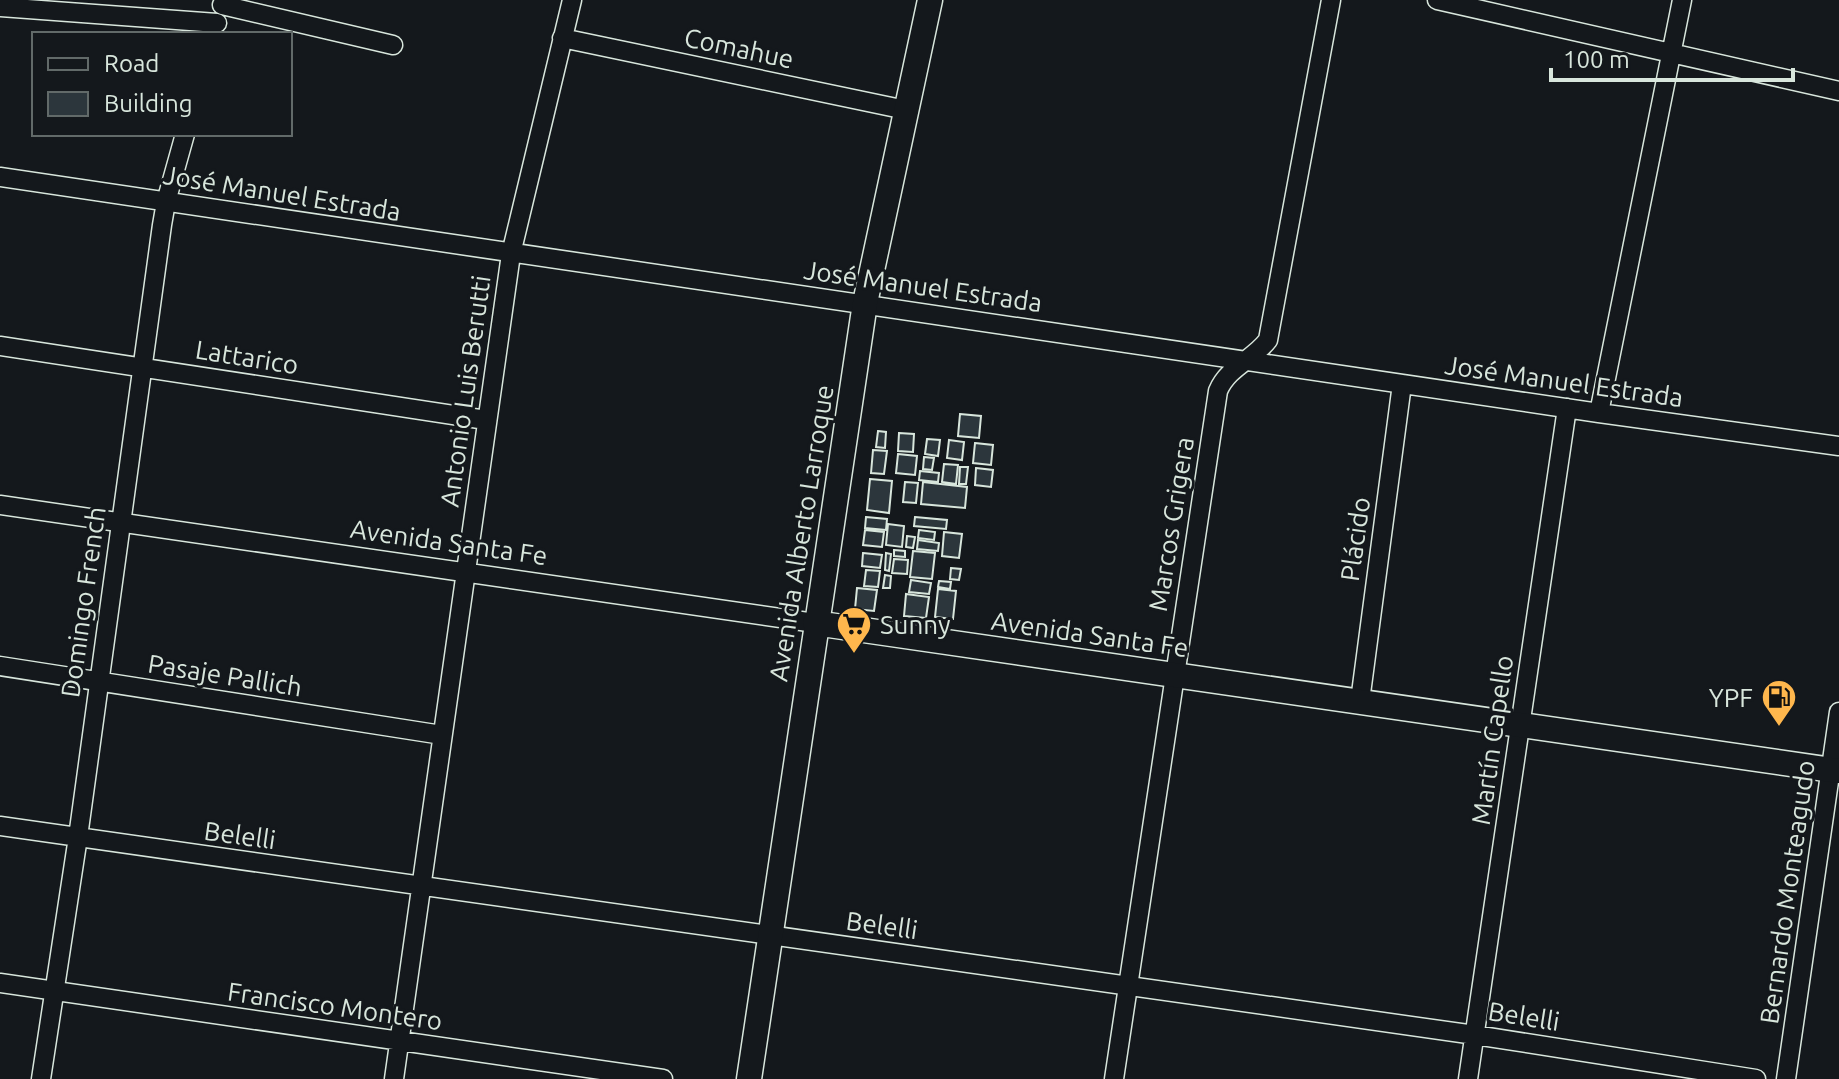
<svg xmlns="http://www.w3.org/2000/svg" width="1839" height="1079" font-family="Ubuntu,sans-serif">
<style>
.building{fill:#2c363c;stroke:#d8e6dc;stroke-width:2}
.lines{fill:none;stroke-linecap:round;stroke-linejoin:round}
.minor-casing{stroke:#d8e6dc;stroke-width:21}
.major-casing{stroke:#d8e6dc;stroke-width:27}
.minor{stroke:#14181c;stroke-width:18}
.major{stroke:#14181c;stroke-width:24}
.labels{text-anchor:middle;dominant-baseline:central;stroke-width:6;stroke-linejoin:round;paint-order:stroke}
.street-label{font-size:26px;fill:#d8e6dc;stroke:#14181c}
.poi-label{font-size:26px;fill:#d8e6dc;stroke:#14181c;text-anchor:start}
</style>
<rect width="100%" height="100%" fill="#14181c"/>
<!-- building -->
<path class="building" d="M960,414L981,416L979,438L958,436Z
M878,431L886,432L885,448L876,447Z
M899,433L914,434L913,452L898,451Z
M927,439L940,440L938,456L925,454Z
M949,440L964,442L962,460L947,458Z
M975,443L993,445L991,465L973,463Z
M873,450L887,451L884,474L871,473Z
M898,454L917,456L915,475L896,473Z
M924,457L934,458L932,470L923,469Z
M944,464L958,465L956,484L942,482Z
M960,467H968L966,484H959Z
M976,468L993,470L991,487L975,485Z
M920,471L939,473L938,482L919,480Z
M870,479L892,481L889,513L867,510Z
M905,482L918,483L916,503L903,502Z
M923,482L967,487L965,508L921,504Z
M866,517L887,519L886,530L865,528Z
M915,517L947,520L946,529L914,526Z
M888,524L904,526L902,547L886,545Z
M865,530L884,532L882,547L863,545Z
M919,530L935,532L934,540L918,538Z
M944,532L962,534L959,558L942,556Z
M907,536L915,537L913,548L906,547Z
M918,540L939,543L938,551L917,549Z
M894,550L905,551V557L894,556Z
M913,551L935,553L932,579L910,577Z
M863,553L882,555L880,568L862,566Z
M886,553L891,554L889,571L885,570Z
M894,559L908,560L907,574L892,573Z
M951,568L961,569L959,580L950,579Z
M866,570L880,571L878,587L864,586Z
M885,575L891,576L890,588H883Z
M911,580L931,583L929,594L909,592Z
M939,581L951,582L950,589L938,587Z
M857,588L877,590L874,611L855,609Z
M938,589L956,591L953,619L935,617Z
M906,594L929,597L926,618L904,616Z"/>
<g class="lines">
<!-- minor casing -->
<g class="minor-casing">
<path id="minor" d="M1437,0L1839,91
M222,5L393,45
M0,7L217,23
M562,38L906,110
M0,177L1599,413L1839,446
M0,346L486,420
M1599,413L1682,0
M0,505L815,623
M0,666L442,735
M1360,701L1402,384
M0,826L1475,1035L1756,1079
M0,983L663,1079
M41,1079L78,837L162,225L166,202L185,134
M394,1079L511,254L572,0
M1114,1079L1218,391C1228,367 1253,360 1268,340L1331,0
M1468,1079L1567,408
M1786,1079L1839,712"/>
</g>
<!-- major casing -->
<g class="major-casing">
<path id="major" d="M815,623L1839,771
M749,1079L865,303L930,0"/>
</g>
<!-- minor -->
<use href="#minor" class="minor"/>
<!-- major -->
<use href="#major" class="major"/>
</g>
<!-- icons -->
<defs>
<g id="supermarket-pin" transform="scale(1.8)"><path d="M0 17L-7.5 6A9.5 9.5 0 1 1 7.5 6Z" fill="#ffb74d" stroke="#14181c"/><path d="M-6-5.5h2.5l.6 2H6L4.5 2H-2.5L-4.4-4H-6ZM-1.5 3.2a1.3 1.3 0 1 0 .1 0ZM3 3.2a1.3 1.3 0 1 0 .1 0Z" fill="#111"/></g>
<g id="fuel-pin" transform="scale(1.8)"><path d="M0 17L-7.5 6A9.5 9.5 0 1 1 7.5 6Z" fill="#ffb74d" stroke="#14181c"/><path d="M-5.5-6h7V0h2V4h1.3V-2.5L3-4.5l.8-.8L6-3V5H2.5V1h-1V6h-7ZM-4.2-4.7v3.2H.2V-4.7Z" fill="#111"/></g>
</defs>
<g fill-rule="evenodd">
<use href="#supermarket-pin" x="854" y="624"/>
<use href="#fuel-pin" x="1779" y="697"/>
</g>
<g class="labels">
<!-- street labels -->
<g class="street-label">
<text transform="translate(739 48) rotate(12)">Comahue</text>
<text transform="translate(282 193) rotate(9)">José Manuel Estrada</text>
<text transform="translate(923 286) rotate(8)">José Manuel Estrada</text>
<text transform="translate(247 357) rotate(9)">Lattarico</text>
<text transform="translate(1564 381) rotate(8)">José Manuel Estrada</text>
<text transform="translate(465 391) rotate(-82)">Antonio Luis Berutti</text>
<text transform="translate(1171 524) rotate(-81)">Marcos Grigera</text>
<text transform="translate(801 533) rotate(-81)">Avenida Alberto Larroque</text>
<text transform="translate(1355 539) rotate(-82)">Plácido</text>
<text transform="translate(449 542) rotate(8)">Avenida Santa Fe</text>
<text transform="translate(83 602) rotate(-82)">Domingo French</text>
<text transform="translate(1090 634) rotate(8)">Avenida Santa Fe</text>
<text transform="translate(225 675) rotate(9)">Pasaje Pallich</text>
<text transform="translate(1492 740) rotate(-82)">Martín Capello</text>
<text transform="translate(240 835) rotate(8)">Belelli</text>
<text transform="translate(1787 892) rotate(-82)">Bernardo Monteagudo</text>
<text transform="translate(882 925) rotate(8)">Belelli</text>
<text transform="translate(335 1006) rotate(8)">Francisco Montero</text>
<text transform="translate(1524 1016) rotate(9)">Belelli</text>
</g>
<!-- poi labels -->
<g class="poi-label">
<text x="880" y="624">Sunny</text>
<text x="1753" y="697" text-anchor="end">YPF</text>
</g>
</g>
<!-- legend -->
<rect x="32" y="32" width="260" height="104" fill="#14181c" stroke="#626a69" stroke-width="2"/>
<rect x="48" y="58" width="40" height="12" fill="#14181c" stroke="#626a69" stroke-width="2"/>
<text x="104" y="72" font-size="24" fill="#d8e6dc">Road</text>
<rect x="48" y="92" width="40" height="24" fill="#2c363c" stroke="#626a69" stroke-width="2"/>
<text x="104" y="112" font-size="24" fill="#d8e6dc">Building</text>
<!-- scale -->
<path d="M1551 68v12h242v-12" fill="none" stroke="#d8e6dc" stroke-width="4"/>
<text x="1563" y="68" font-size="24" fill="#d8e6dc" stroke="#14181c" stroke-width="6" paint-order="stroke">100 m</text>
</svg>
